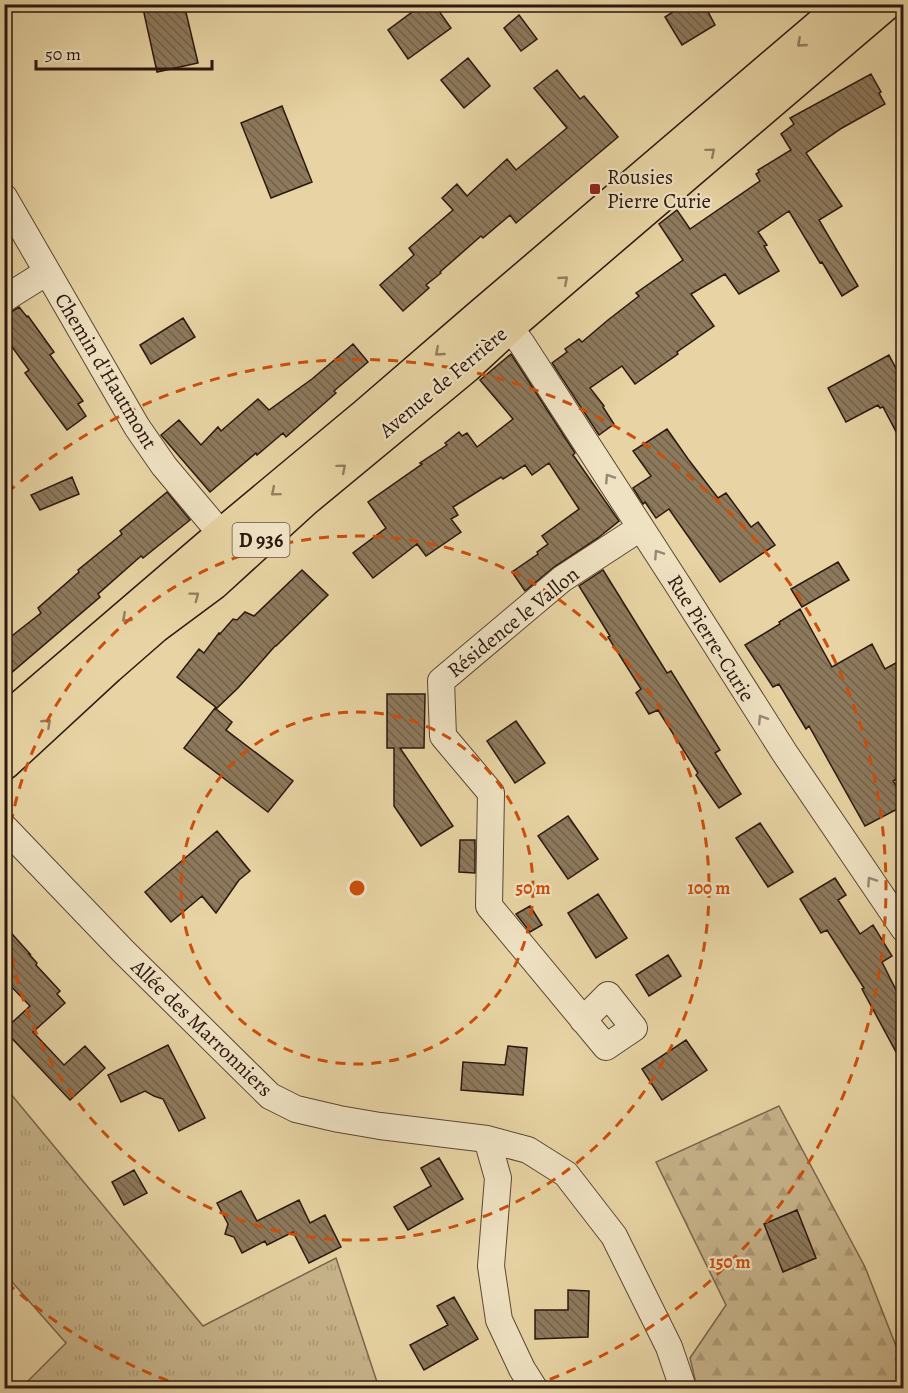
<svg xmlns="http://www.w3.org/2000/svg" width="908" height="1393" font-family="Alegreya,serif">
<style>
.grass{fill:url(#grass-tufts);stroke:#7a654c;stroke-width:1.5}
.forest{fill:url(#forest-firs);stroke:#7a654c;stroke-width:1.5}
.building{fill:url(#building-back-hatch);stroke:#2c170f;stroke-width:1.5}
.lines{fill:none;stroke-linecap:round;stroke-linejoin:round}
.street-casing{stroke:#5b4634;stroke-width:28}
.primary-casing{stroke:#2c170f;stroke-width:36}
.street{stroke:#efe2c3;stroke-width:26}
.primary{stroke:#e7d3a3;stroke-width:33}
.oneway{stroke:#937e60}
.oneway2{stroke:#978772}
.ring{fill:none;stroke:#cc4f0c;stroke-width:3;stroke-dasharray:10 8}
.poi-dot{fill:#8f2418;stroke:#efe2c3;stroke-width:2}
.labels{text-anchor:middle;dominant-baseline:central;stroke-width:4.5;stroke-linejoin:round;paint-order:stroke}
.shield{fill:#efe2c3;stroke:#665445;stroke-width:1.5}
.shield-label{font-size:20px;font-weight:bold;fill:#2c170f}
.poi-label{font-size:21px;fill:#2c170f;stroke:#efe2c3;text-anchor:start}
.street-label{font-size:21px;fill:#2c170f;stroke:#efe2c3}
.centre{fill:#cc4f0c;stroke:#efe2c3;stroke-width:3}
.ring-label{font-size:18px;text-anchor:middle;font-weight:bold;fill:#cc4f0c;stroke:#efe2c3;stroke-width:4.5;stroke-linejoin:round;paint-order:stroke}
</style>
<defs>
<pattern id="grass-tufts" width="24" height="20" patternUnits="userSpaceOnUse" patternTransform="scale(1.5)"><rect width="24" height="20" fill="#c7b38a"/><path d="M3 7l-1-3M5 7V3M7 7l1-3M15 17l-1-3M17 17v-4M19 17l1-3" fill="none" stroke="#ab9976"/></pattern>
<pattern id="forest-firs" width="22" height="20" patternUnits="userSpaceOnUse" patternTransform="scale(1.5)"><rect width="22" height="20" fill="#c7b38a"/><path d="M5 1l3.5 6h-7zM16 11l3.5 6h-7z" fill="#ab9976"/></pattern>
<pattern id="building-back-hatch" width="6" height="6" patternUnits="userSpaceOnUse" patternTransform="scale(1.5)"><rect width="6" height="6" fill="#8d795c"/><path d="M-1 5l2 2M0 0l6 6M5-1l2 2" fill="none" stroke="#73624a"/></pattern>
</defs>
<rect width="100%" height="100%" fill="#e7d3a3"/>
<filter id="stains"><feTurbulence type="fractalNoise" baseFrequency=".00333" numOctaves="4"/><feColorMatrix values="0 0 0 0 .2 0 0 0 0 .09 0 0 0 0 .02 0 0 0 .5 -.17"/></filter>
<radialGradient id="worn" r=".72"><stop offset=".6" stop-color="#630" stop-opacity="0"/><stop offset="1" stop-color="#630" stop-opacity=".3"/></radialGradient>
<!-- grass -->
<path class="grass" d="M5,1087L203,1326L336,1258L379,1388H21L66,1343L5,1274Z"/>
<!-- forest -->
<path class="forest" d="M779,1106L865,1267L903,1364V1388H697L690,1358L726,1305L656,1162Z"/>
<!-- building -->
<path class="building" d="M142,4H184L198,63L157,72Z
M423,4H434L451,28L408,59L388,30Z
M685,4H704L715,25L682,45L665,17Z
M519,15L537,39L521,51L504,28Z
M468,58L490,86L464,108L441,80Z
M557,70L580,99L584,96L618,137L516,223L510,215L483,238L481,236L440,272L441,273L426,285L429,288L403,311L380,285L414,255L409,248L453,210L442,198L457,184L467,196L507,159L516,170L567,128L534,88Z
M871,74L881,92L879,93L885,104L842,128L806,153L842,206L819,220L858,286L842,296L822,262L820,263L789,211L758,232L767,245L764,246L779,271L739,294L725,274L691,294L714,326L677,352L678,354L635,384L622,366L590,388L604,406L603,407L614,424L599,435L552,363L567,352L565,349L579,339L582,342L608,320L639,296L636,293L683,260L659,224L677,210L690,229L760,181L756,174L759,172L758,170L791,150L781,134L794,124L790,118Z
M282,106L312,182L271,198L241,123Z
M19,307L27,317L28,316L54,352L50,355L83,401L78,404L86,416L67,430L25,373L29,370L4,336V314L11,312Z
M183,318L195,337L151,364L140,345Z
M353,344L368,362L334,391L336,393L286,437L283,433L257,455L256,453L210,492L161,435L179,420L201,445L218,427L221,431L258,399L269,410L312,379Z
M511,354L575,453L573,455L619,521L598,538L554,567L525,591L512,572L538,554L537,552L548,544L542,536L579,509L549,463L532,475L525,465L503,479L501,477L453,507L458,515L451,519L461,532L426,556L417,544L373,578L353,553L386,528L368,502L422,464L420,463L447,445L445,443L459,432L462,436L467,433L477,447L513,419L480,380Z
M889,355L903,382V445L883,407L880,408L878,405L846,422L828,388Z
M667,429L688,459L718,498L726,493L751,527L758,522L775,545L720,582L669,509L656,518L645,502L643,504L633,488L651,476L633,451Z
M72,477L79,494L40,510L31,495Z
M167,492L190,520L143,558L141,556L98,594L100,597L4,679V642L41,613L38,608L79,572L78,570L122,534L120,531Z
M838,562L849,580L802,607L791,589Z
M302,570L328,595L276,646H275L238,688L217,708L177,677L199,649L204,653L219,633L220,634L233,619L237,620L245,612L254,616Z
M603,570L667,673L671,671L720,750L715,753L741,794L719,808L696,775L698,773L658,710L649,714L636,693L641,689L608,637L610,636L579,586Z
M800,609L832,667L872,644L885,669L903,659V775L893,781L903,796V806L865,826L809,726L806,729L779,684L773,687L745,645L780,624L779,622Z
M387,694H425L424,748H400L453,826L421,846L394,806V748H387Z
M215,708L232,722L226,730L293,781L268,812L184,748Z
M516,721L545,763L515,783L487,741Z
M568,816L598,859L568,879L538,836Z
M760,823L793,872L768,887L736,838Z
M217,831L250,871L239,880L216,913L202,896L171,922L145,892Z
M460,840H475V873L459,872Z
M835,878L846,895L838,900L860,934L873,925L892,956L882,962L903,1004V1065L862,989L864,988L827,930L821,933L800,899Z
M598,894L627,938L596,958L568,913Z
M530,906L542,925L530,932L516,914Z
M4,925L30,954H29L37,963L36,965L60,991L57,994L65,1003L33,1032L64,1065L85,1046L105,1068L70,1100L4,1030L30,1006L4,979Z
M668,955L681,976L649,996L636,975Z
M686,1040L707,1070L662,1100L642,1069Z
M168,1045L205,1118L179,1131L163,1099L154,1096L145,1091L121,1102L108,1075Z
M508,1046L527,1048L523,1095L461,1090L463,1062L505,1065Z
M439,1158L463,1199L408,1230L394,1207L431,1186L421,1168Z
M134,1170L147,1193L124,1205L112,1182Z
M241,1191L257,1221L299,1200L310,1223L325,1215L341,1247L309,1263L293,1232L267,1245L265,1241L242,1253L234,1237L225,1234L228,1224L217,1203Z
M797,1210L816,1258L783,1272L764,1224Z
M568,1290L589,1291L588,1337L535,1339V1310H568Z
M454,1297L478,1339L424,1370L410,1345L448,1325L437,1306Z"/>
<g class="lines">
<!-- street casing -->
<g class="street-casing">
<path id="street" d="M4,197L137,427L164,466L222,535L228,550
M4,299L47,272
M499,313L522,344L678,585L784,752L904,929
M4,827L123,951L270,1096L296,1109L339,1119L380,1126L487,1139L528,1150L566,1174L614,1236L669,1347L683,1388
M583,1020L608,995L634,1028L606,1047L489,906L491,793L443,736L441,681L562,579L640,528
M487,1139L498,1178L491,1266L499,1320L522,1369L534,1388"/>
</g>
<!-- primary casing -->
<g class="primary-casing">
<path id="primary" d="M4,722L222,535L366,415L483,314L846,4
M4,763L108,667L155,626L213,583L304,500L466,366L519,317L617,233L885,4"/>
</g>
<!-- street -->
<use href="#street" class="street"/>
<!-- primary -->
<use href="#primary" class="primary"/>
</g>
<!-- one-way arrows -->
<defs><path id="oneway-chevron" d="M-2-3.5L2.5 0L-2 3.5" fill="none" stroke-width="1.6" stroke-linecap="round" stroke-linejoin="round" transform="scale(1.5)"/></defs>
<g class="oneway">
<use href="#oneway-chevron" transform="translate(801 43) rotate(139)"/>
<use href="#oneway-chevron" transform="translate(711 152) rotate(-40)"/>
<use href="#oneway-chevron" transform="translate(564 280) rotate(-41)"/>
<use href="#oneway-chevron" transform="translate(439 352) rotate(139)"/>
<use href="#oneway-chevron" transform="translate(342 468) rotate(-40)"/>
<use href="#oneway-chevron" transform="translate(275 492) rotate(140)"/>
<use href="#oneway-chevron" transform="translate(195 596) rotate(-37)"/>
<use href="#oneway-chevron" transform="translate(126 618) rotate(139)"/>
<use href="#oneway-chevron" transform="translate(47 723) rotate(-43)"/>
</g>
<g class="oneway2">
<use href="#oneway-chevron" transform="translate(609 478) rotate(-123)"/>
<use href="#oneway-chevron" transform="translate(658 554) rotate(-123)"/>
<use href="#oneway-chevron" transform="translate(762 719) rotate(-122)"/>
<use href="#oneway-chevron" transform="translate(871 881) rotate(-124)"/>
</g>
<!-- distance rings -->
<g class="ring">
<circle cx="357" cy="888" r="176"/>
<circle cx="357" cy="888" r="352"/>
<path d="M185 1387A528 528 0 0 1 7 1283M7 493A528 528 0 1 1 529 1387"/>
</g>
<!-- markers -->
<rect class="poi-dot" x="589" y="183" width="12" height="12" rx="3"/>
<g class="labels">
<!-- shield labels -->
<rect class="shield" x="232.5" y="523" width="57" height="34" rx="4.5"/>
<g class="shield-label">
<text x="261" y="540">D 936</text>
</g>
<!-- poi labels -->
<g class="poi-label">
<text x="607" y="177">Rousies<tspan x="607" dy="24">Pierre Curie</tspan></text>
</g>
<!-- street labels -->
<g class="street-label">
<text transform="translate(106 371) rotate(59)">Chemin d'Hautmont</text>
<text transform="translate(443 382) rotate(-40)">Avenue de Ferrière</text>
<text transform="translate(513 622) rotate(-39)">Résidence le Vallon</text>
<text transform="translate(711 638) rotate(58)">Rue Pierre-Curie</text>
<text transform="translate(202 1028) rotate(44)">Allée des Marronniers</text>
</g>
</g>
<circle cx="357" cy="888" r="9" class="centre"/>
<g class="ring-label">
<text x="533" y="894">50 m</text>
<text x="709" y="894">100 m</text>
<text x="730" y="1268">150 m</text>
</g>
<!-- margin -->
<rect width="908" height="1393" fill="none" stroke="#e7d3a3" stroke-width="24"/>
<rect x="6" y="6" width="896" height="1381" fill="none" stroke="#2c170f" stroke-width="3"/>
<rect x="12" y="12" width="884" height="1369" fill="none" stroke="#2c170f" stroke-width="1.5"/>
<!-- scale -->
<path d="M36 60v9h176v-9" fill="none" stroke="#2c170f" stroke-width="3"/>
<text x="45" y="60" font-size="18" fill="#2c170f" stroke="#efe2c3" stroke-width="4.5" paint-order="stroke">50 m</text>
<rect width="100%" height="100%" filter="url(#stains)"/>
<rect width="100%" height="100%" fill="url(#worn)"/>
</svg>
